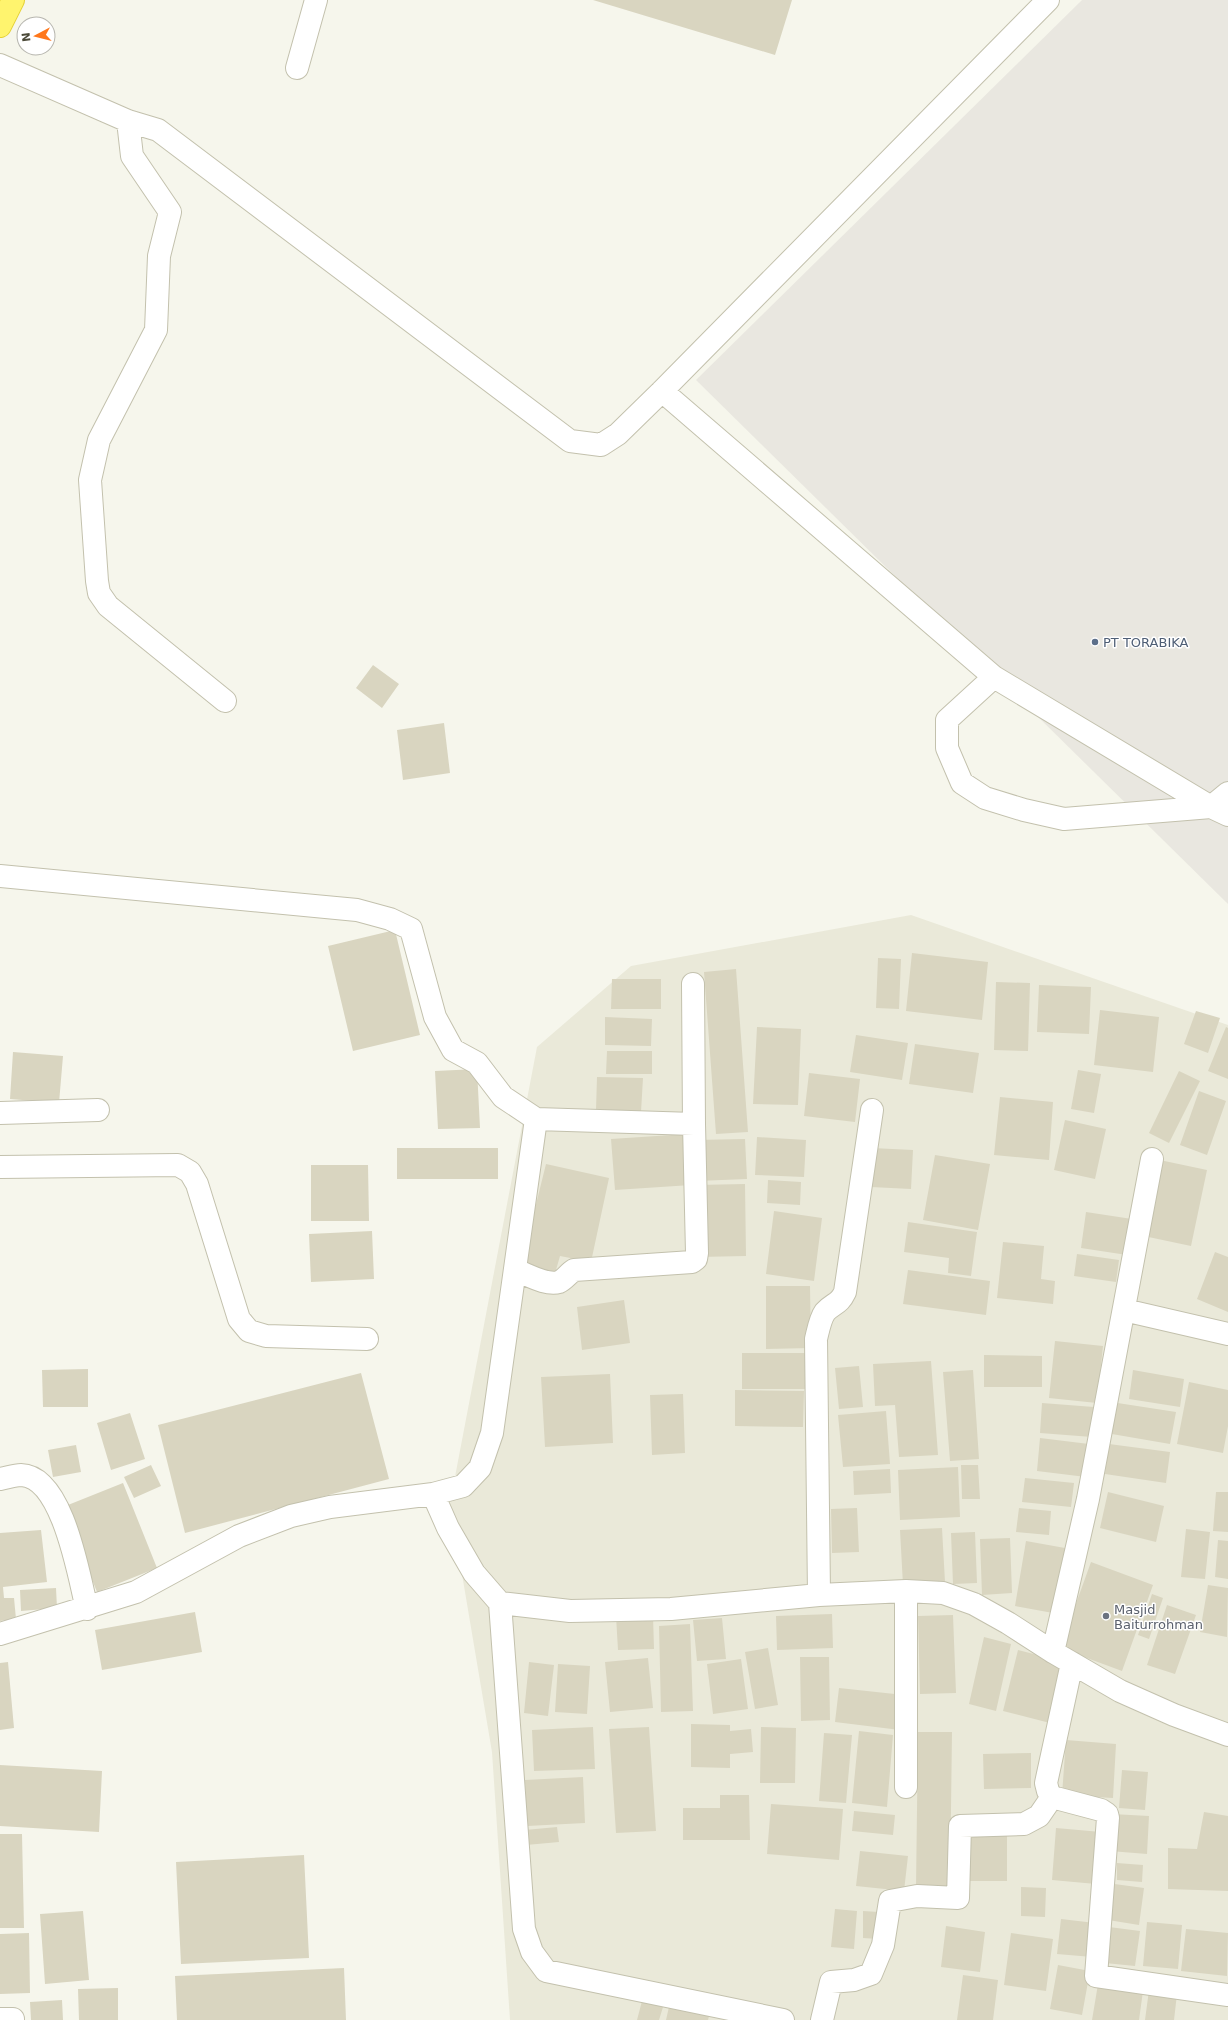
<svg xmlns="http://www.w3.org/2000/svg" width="1228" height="2020" font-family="'DejaVu Sans',sans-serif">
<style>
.residential{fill:#eae9d9}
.industrial{fill:#e9e7e0}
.building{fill:#d9d5c0}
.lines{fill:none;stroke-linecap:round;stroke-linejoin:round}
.minor-casing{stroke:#c3c1ad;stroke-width:24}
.highway-casing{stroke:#e5d137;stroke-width:24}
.minor{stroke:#fff;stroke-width:22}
.highway{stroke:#fff46e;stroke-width:22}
.service-dot{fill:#5c6f8a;stroke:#fff;stroke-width:1.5}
.worship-dot{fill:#6b7280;stroke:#fff;stroke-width:1.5}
.labels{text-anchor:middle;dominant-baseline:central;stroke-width:3;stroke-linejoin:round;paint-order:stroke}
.service-label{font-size:13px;fill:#4e5e75;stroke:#fff;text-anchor:start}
.worship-label{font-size:13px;fill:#5b616d;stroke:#fff;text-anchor:start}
</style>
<rect width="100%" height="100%" fill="#f6f6ec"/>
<!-- residential -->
<path class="residential" d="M911,915L1228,1025V2020H510L492,1752L450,1503L537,1047L631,966Z"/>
<!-- industrial -->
<path class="industrial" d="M1082,0H1228V904L696,380Z"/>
<!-- building -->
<path class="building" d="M593,0H792L775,55Z
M373,665L399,684L382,708L356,688Z
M444,723L450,773L403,780L397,730Z
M395,930L420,1035L353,1051L328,946Z
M912,953L988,962L982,1020L906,1011Z
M878,958L901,959L899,1009L876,1008Z
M736,969L748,1132L716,1134L704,972Z
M612,979H661V1009H611Z
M996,982L1030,983L1028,1051L994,1050Z
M1039,985L1091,987L1089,1034L1037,1032Z
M1100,1010L1159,1017L1153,1072L1094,1065Z
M1196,1011L1220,1018L1208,1053L1184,1044Z
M605,1017L652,1019L651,1046L605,1045Z
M757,1027L801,1029L798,1105L753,1104Z
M1226,1027L1228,1028V1079L1208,1071Z
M856,1035L908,1043L902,1080L850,1072Z
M915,1044L979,1053L973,1093L909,1084Z
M607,1051H652V1074H606Z
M13,1052L63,1056L59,1103L10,1099Z
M477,1069L480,1128L438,1129L435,1071Z
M1078,1070L1101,1074L1094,1113L1071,1109Z
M1179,1071L1200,1081L1169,1143L1149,1133Z
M809,1073L860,1079L855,1122L804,1116Z
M597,1077L643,1078L641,1112L596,1110Z
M1199,1091L1226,1101L1207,1155L1180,1145Z
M1000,1097L1053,1102L1049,1160L994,1155Z
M1065,1120L1106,1129L1095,1179L1054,1170Z
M687,1134L691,1185L615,1190L611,1139Z
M757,1137L806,1140L804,1177L755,1175Z
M745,1139L747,1179L697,1181L695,1140Z
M397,1148H498V1179H397Z
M872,1148L913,1150L911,1189L871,1187Z
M935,1155L990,1164L978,1230L923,1220Z
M1155,1159L1207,1170L1191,1246L1139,1235Z
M546,1164L609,1178L591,1262L560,1256L554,1277L520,1269Z
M311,1165H368L369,1221H311Z
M768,1180L801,1182L800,1205L767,1203Z
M745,1184L746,1256L698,1257L696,1185Z
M774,1211L822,1218L814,1281L766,1274Z
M1086,1212L1132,1219L1127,1255L1081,1248Z
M908,1222L977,1232L971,1276L948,1273L949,1258L904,1252Z
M372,1231L374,1279L311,1282L309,1234Z
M1003,1242L1044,1246L1041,1279L1055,1281L1053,1304L997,1298Z
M1215,1252L1228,1257V1312L1197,1299Z
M1077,1254L1119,1260L1116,1282L1074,1276Z
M908,1270L990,1281L986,1315L903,1304Z
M766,1286H810L811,1348L766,1349Z
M624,1300L630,1343L582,1350L577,1307Z
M1055,1341L1103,1346L1097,1403L1049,1398Z
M742,1353H807V1389H742Z
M984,1355L1042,1356V1387H984Z
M931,1361L938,1455L899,1457L895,1405L875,1406L873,1364Z
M859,1366L863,1407L839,1409L835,1368Z
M88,1369V1407H43L42,1370Z
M973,1370L979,1459L950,1461L943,1372Z
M1133,1370L1184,1379L1180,1407L1129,1399Z
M361,1373L389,1479L185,1533L158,1425Z
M610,1374L613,1443L545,1447L541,1377Z
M1189,1382L1228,1390V1426L1223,1453L1177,1444Z
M735,1390L804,1391L803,1427L735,1426Z
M683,1394L685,1453L652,1455L650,1395Z
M1111,1402L1176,1412L1170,1444L1106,1433Z
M1042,1403L1094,1407L1092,1437L1040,1433Z
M886,1411L890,1464L843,1467L838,1415Z
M130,1413L145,1459L111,1470L97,1423Z
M1040,1438L1089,1444L1086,1477L1037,1471Z
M1109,1444L1170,1452L1166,1483L1105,1474Z
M76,1445L81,1472L53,1477L48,1450Z
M151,1465L161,1486L134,1498L124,1477Z
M961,1465H978L980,1499H962Z
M958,1467L960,1517L900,1520L898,1470Z
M890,1469L891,1493L854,1495L853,1471Z
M1025,1478L1074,1483L1071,1507L1022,1502Z
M123,1483L157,1568L97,1592L63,1507Z
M1108,1492L1164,1506L1156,1542L1100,1528Z
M1216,1492H1228V1532L1213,1531Z
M857,1508L859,1552L832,1553L831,1509Z
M1019,1508L1051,1511L1049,1535L1016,1532Z
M942,1528L945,1582L903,1585L900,1530Z
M1186,1529L1210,1532L1205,1579L1181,1577Z
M41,1530L47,1582L3,1587L4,1598H14L16,1619L0,1621V1533Z
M975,1532L977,1583L953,1584L951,1533Z
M1010,1538L1012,1593L982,1595L980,1539Z
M1218,1540L1228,1541V1579L1215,1577Z
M1026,1541L1065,1548L1053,1613L1015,1606Z
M1091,1562L1153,1585L1122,1671L1060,1648Z
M1208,1585L1228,1588L1227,1637L1200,1632Z
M56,1588L57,1608L21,1611L20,1590Z
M1152,1594L1163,1598L1149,1639L1138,1635Z
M1167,1605L1196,1615L1175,1674L1147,1665Z
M195,1612L202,1652L102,1670L95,1630Z
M832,1614L833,1648L777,1650L776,1616Z
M653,1615L654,1649L618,1650L616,1616Z
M953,1615L956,1693L920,1694L918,1616Z
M722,1618L726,1659L697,1661L693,1620Z
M690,1624L693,1711L661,1712L659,1626Z
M984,1637L1011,1644L996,1711L969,1704Z
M768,1648L778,1705L755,1709L745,1652Z
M1018,1650L1065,1662L1050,1723L1003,1711Z
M800,1657H829L830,1720L801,1721Z
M648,1658L653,1708L610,1712L605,1662Z
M741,1659L748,1709L713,1714L707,1664Z
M8,1662L14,1728L0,1730V1663Z
M529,1662L554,1665L548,1716L524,1713Z
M558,1664L590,1666L587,1714L555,1712Z
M839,1688L904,1695L900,1730L835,1722Z
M691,1724L730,1725V1731L751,1729L753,1752L730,1754V1768L691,1767Z
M593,1727L595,1769L534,1771L532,1730Z
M649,1727L656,1831L616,1833L609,1729Z
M761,1727L796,1728L795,1783H760Z
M859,1731L893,1735L887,1807L852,1803Z
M918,1732H952L950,1886L916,1887Z
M824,1733L852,1735L846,1803L819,1801Z
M1066,1740L1116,1744L1113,1798L1062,1795Z
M1031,1753V1788L984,1789L983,1754Z
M0,1765L102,1771L99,1832L0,1826Z
M1122,1770L1148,1772L1145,1810L1119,1808Z
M583,1777L585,1823L527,1826L525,1780Z
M720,1795H749L750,1840H683V1808H720Z
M771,1804L843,1809L839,1860L767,1854Z
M854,1811L895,1815L893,1835L852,1831Z
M1204,1812L1228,1816V1891L1168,1889V1848L1197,1849Z
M1112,1814L1149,1816L1147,1854L1110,1851Z
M557,1827L559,1842L526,1845L525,1830Z
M1056,1828L1101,1832L1096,1884L1052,1880Z
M963,1833H1007V1881H964Z
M0,1834H22L24,1928H0Z
M860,1851L908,1856L904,1891L856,1886Z
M304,1855L309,1958L181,1964L176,1862Z
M1117,1863L1143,1865L1142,1882L1117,1880Z
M1107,1883L1144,1888L1139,1925L1102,1919Z
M1021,1887L1046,1888L1045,1917L1021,1916Z
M835,1909L857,1911L854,1949L831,1947Z
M83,1911L89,1980L45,1984L40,1914Z
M863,1911L879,1912L878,1939L863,1938Z
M1061,1919L1095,1923L1092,1957L1057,1954Z
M1147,1922L1182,1925L1178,1969L1143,1966Z
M946,1926L985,1932L980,1972L941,1967Z
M1109,1927L1140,1931L1135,1966L1105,1963Z
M1186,1929L1228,1933L1227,1976L1181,1971Z
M29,1933L30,1993L0,1994V1934Z
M1011,1933L1053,1939L1046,1991L1004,1985Z
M1058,1965L1090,1971L1082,2015L1050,2009Z
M344,1968L346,2020H177L175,1976Z
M963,1975L998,1980L993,2020H957Z
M1098,1984L1143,1991L1139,2020H1092Z
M118,1988V2020H79L78,1989Z
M1149,1990L1177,1994L1174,2020H1145Z
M671,1998L711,2008L708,2020H666Z
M62,2000L63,2020H31L30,2002Z
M642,2001L663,2007L659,2020H637Z"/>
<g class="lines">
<!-- minor casing -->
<g class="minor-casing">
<path id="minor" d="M0,65L128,121L158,130L570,441L601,445L618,434L662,391L1048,0
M297,68L316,0
M128,121L132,156L170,212L159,256L156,330L99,440L90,480L97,581L99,593L108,606L225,701
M662,391L994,677L1211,807L1228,815
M994,677L947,720V748L962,783L985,798L1024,810L1064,819L1211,807L1228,793
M0,876L357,910L390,919L411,929L435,1017L453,1050L477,1063L503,1097L536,1119
M0,1113L98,1110
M0,1167L178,1165L190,1172L197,1184L239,1319L249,1331L266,1336L367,1339
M515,1270C527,1274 546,1286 559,1282C564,1280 569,1273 574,1270L692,1262L696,1259L697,1253L694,1124
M1124,1310L1228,1334
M0,1479C7,1478 14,1475 21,1475C63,1476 79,1577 87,1609
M433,1494L463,1486L480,1468L492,1433L536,1119L694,1124L693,984
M906,1591V1787
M819,1595L816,1339C818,1331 820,1319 825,1312C833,1303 839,1305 845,1292L872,1110
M500,1603L524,1929L532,1952L546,1971L783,2020
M0,1634L136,1592L239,1536L291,1516L330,1507L433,1494L448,1528L474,1573L500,1603L570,1611L671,1609L819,1595L906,1591L943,1593L974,1604L1008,1623L1053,1652L1120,1691L1174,1715L1228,1735
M1053,1652L1088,1499L1152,1159
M1072,1663L1046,1783L1048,1791L1052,1797L1101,1810L1107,1814L1108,1818L1096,1976L1228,1995
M0,2019H13
M822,2020L831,1982L854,1980L871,1974L883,1945L890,1901L917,1896L958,1898L960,1826L1024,1824L1039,1816L1052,1797"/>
</g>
<!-- highway casing -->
<g class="highway-casing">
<path id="highway" d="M0,26L13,0"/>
</g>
<!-- minor -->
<use href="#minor" class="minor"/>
<!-- highway -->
<use href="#highway" class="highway"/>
</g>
<!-- markers -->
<circle class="service-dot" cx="1095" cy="642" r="4"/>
<circle class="worship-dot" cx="1106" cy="1616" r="4"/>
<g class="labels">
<!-- service labels -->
<g class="service-label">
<text x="1103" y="642">PT TORABIKA</text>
</g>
<!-- worship labels -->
<g class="worship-label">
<text x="1114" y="1609">Masjid<tspan x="1114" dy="15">Baiturrohman</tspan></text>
</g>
</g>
<!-- north arrow -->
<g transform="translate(36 36) rotate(263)"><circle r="19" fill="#ffffff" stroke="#b7b6af"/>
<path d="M0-3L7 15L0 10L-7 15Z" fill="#ff771a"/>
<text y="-6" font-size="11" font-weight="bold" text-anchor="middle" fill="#4b4938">N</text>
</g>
</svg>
